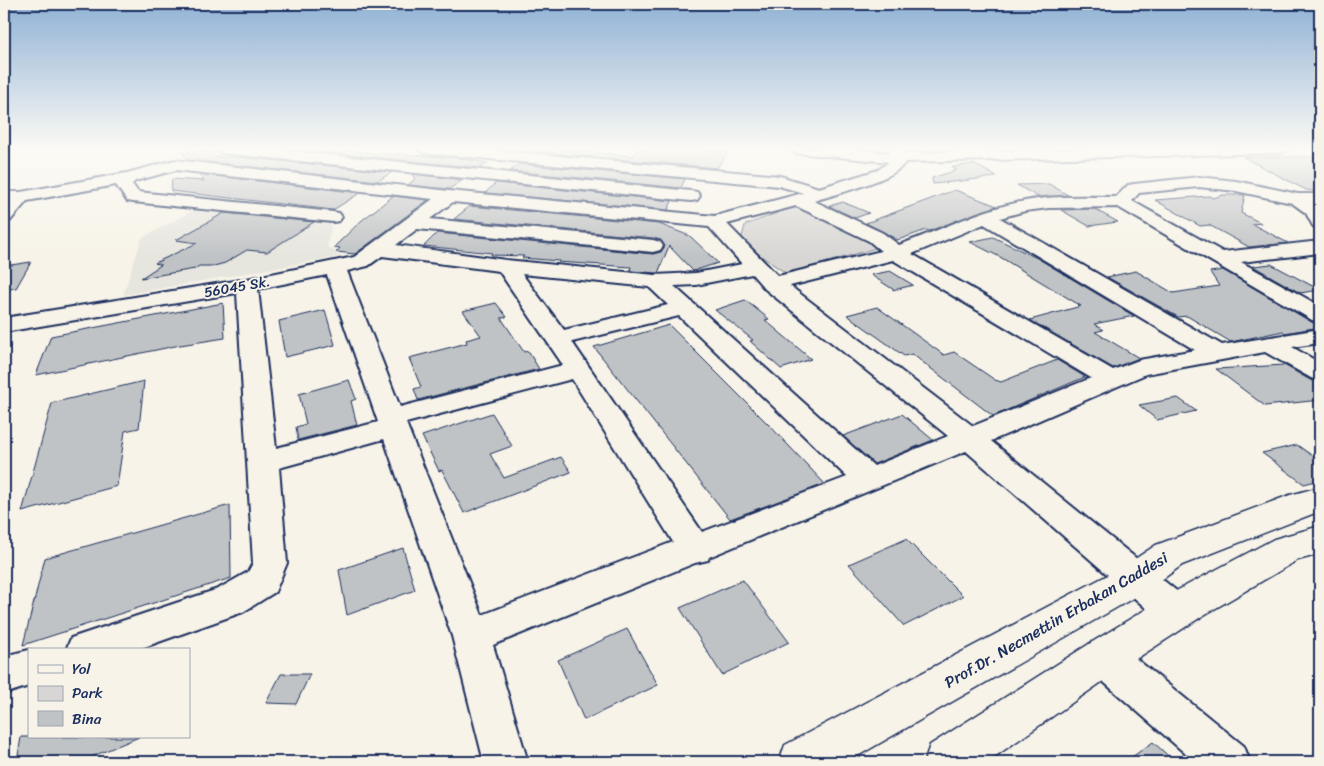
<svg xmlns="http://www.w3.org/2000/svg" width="1324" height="766" font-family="Sriracha,sans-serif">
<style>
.built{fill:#e6e5de}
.green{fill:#d7d6d4;stroke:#798299}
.building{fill:#c0c3c5;stroke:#1b2f5e}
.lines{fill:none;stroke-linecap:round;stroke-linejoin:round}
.minor-casing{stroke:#1b2f5e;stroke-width:4}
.major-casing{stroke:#1b2f5e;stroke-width:3}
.minor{fill:#f7f3e8;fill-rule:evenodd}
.major{fill:#f7f3e8;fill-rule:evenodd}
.labels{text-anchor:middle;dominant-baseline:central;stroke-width:4;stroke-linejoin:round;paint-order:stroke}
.street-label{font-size:14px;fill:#1b2f5e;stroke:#f7f3e8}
.near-street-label{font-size:16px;fill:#1b2f5e;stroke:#f7f3e8}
</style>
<rect width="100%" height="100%" fill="#f7f3e8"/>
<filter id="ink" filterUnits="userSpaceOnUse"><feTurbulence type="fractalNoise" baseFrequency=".02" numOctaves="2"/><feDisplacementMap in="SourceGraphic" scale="10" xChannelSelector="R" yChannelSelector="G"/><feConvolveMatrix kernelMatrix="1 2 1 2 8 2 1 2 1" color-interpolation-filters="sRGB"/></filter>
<g filter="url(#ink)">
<!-- built -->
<path class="built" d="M201,206L332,219L327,247L342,256L123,295L142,238Z"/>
<!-- green -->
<path class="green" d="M799,205L876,239V248L787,274L747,246L742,237L745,225Z"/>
<!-- building -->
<path class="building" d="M200,149L202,152L210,150L215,157H238L392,172L378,181L188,160L182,153Z
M293,149H343L361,152L459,158L488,163L480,168Z
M530,149H555L633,156L638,149H712L711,151L728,152L717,168L528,151Z
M1243,157H1320V191L1306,190Z
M519,164L685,179L681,188L510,171Z
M974,164L997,177L933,184L932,178L957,170L952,167Z
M199,174L360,193L333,210L171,191L172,179L204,181Z
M412,174L463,180L449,189L408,185L415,179Z
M496,183L672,201L668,210L485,193Z
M1049,184L1068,195L1038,197L1017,185Z
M955,190L997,206L929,231L926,230L898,240L866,223Z
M1223,195H1245L1241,213L1261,223L1252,224L1288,243L1249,247L1209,225L1200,226L1155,200L1209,196L1213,198Z
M393,196L428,200L355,254L336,252L340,248L334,247L361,221Z
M843,202L869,213L855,218L829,206Z
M470,206L659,224L690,236L718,263L693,271L669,246L658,273L630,271L631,267L558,262L559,261L522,258L524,256L491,255L492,253L424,246L437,233L653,254L661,252L665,246L661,240L653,238L454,219Z
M1094,209L1118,222L1089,226L1061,210Z
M224,213L314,222L267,252L247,250L225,263L214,266H199L195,269L141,278L161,265L155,263L197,243L176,240Z
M993,237L1037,258L1134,316L1094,324L1103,330L1095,332L1139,358L1113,368L1030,320L1081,306L1000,257L970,242Z
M31,262L16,288L4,290V266Z
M1271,264L1320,290L1300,293L1253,266Z
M1223,270L1320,327L1285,333L1283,331L1231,342L1187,316L1178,317L1107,277L1136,271L1173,293L1219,286L1210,272Z
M890,271L913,285L894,290L871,275Z
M745,300L769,319L765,320L811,359L781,369L750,341L753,340L715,310Z
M223,303L225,338L180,345L36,375L51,336Z
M496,303L507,317L501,318L524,352L528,351L539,369L418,400L414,389L421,387L409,358L467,343L466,340L481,336L463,311Z
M877,307L944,355L954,352L995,380L1001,382L1057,360L1085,377L993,416L912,354L904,356L847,315Z
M325,310L335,345L285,357L279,321Z
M669,325L771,427L825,484L730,519L594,347Z
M1284,365L1310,380L1320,383V400L1265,406L1216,369Z
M349,380L356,399L351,401L357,425L298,440L296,427L306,424L299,394Z
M144,381L139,428L125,431L117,486L22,512L52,403Z
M1178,398L1196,411L1157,420L1139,405Z
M492,413L512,446L490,454L504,478L561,457L571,472L464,513L442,470L439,471L422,436Z
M902,414L933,440L874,464L843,436Z
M1297,445L1320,461V480L1304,484L1262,453Z
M230,505L231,578L23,645L45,558Z
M906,539L963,596L904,626L849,564Z
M403,548L415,590L347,615L339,570Z
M743,580L789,642L722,675L680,608Z
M627,629L658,685L584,720L558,660Z
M281,674H310L296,704L266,703Z
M21,737H139L79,762H17Z
M1153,742L1175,762H1125Z"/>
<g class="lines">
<!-- minor casing -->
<g class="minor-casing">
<path id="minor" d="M214,149H270L691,191L697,192L700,196L697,200L691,201L221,153Z
M417,149H479L780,176L819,188L878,170L889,162L796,153L789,149H852L890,153V149H904L905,153L1073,149H1289L1282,153L905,162C898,179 832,195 814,201L883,233L899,245C941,230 980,209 1025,201C1055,195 1086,197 1116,197L1128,185L1134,184L1199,177L1236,181L1298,194H1320V204H1317L1320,206V228L1313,226L1306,213L1292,203L1236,191L1199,187L1139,193L1132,201L1223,252L1320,241V253L1241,262L1320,306V322L1312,320L1118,207L1049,208L1025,211L1000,218L1222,345L1320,329V343L1292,347L1320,363V381L1311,378L1265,352L1146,374L991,441L1189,601L1195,612L1189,623L1176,628L1163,623L966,451L709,557L708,560L695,563L493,645L528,762H484L452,636L384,439L279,468L287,563L275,592L243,612L136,650H66L71,638L218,589L248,572L253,563L237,293L4,332V318L247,279L354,257L433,199L176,170L135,181L132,184L138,192L333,212L339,213L342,217L339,221L333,222L133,202L127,201L116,185L27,201L10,221L4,222V206L7,202H4V192H21L127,173L175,160L449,191L715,216L803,193L779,186L424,153ZM453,202L709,227L742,264L696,273L655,275L506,260L396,245L417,229L653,252L660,250L663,246L660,242L653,240L430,219ZM796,206L869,241L881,251L778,276L727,224ZM984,224L1195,350L1139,360L1113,370L912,254ZM382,256L499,271L563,365L400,407L347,271L368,266ZM893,260L1091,378L973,426L790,286ZM522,274L649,287L668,305L564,330ZM752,274L765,289L948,436L874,466L674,286L696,285ZM327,275L378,422L276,448L258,289ZM679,316L847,477L702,532L572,342ZM572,379L673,542L482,615L406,423Z
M1104,639L1118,644L1244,746L1250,762H1195L1090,670L1084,657L1090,644Z
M29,650V686L4,694V656Z"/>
</g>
<!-- major casing -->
<g class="major-casing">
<path id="major" d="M1320,487V511L1182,565L1149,589L847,762H779L785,745L1123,567L1156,545L1290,495Z
M1320,526V554L1298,560L1204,615L1119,670L987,762H924L930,745L1089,644L1176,591L1274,539Z"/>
</g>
<!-- minor -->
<use href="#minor" class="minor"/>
<!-- major -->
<use href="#major" class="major"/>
</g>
</g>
<!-- sky -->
<linearGradient id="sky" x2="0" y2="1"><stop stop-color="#90b2d5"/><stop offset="0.58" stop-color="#fbfaf5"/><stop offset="1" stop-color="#fbfaf5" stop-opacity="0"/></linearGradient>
<rect width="1324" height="257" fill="url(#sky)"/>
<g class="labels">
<!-- street labels -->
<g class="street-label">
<text transform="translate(237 287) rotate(-10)">56045 Sk.</text>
</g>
<!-- near-street labels -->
<g class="near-street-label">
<text transform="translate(1056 620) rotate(-30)">Prof.Dr. Necmettin Erbakan Caddesi</text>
</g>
</g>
<!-- margin -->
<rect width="1324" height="766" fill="none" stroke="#f7f3e8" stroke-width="20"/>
<rect x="10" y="10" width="1304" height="746" fill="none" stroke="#1b2f5e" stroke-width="2" filter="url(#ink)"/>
<!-- legend -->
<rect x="28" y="648" width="162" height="90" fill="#f7f3e8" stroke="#9fa5b1"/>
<rect x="38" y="665" width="25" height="8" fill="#f7f3e8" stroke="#9fa5b1"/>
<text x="72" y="674" font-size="15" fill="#1b2f5e">Yol</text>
<rect x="38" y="686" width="25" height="15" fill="#d7d6d4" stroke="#9fa5b1"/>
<text x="72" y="698" font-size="15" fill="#1b2f5e">Park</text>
<rect x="38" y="711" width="25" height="15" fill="#c0c3c5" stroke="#9fa5b1"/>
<text x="72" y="724" font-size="15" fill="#1b2f5e">Bina</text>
</svg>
